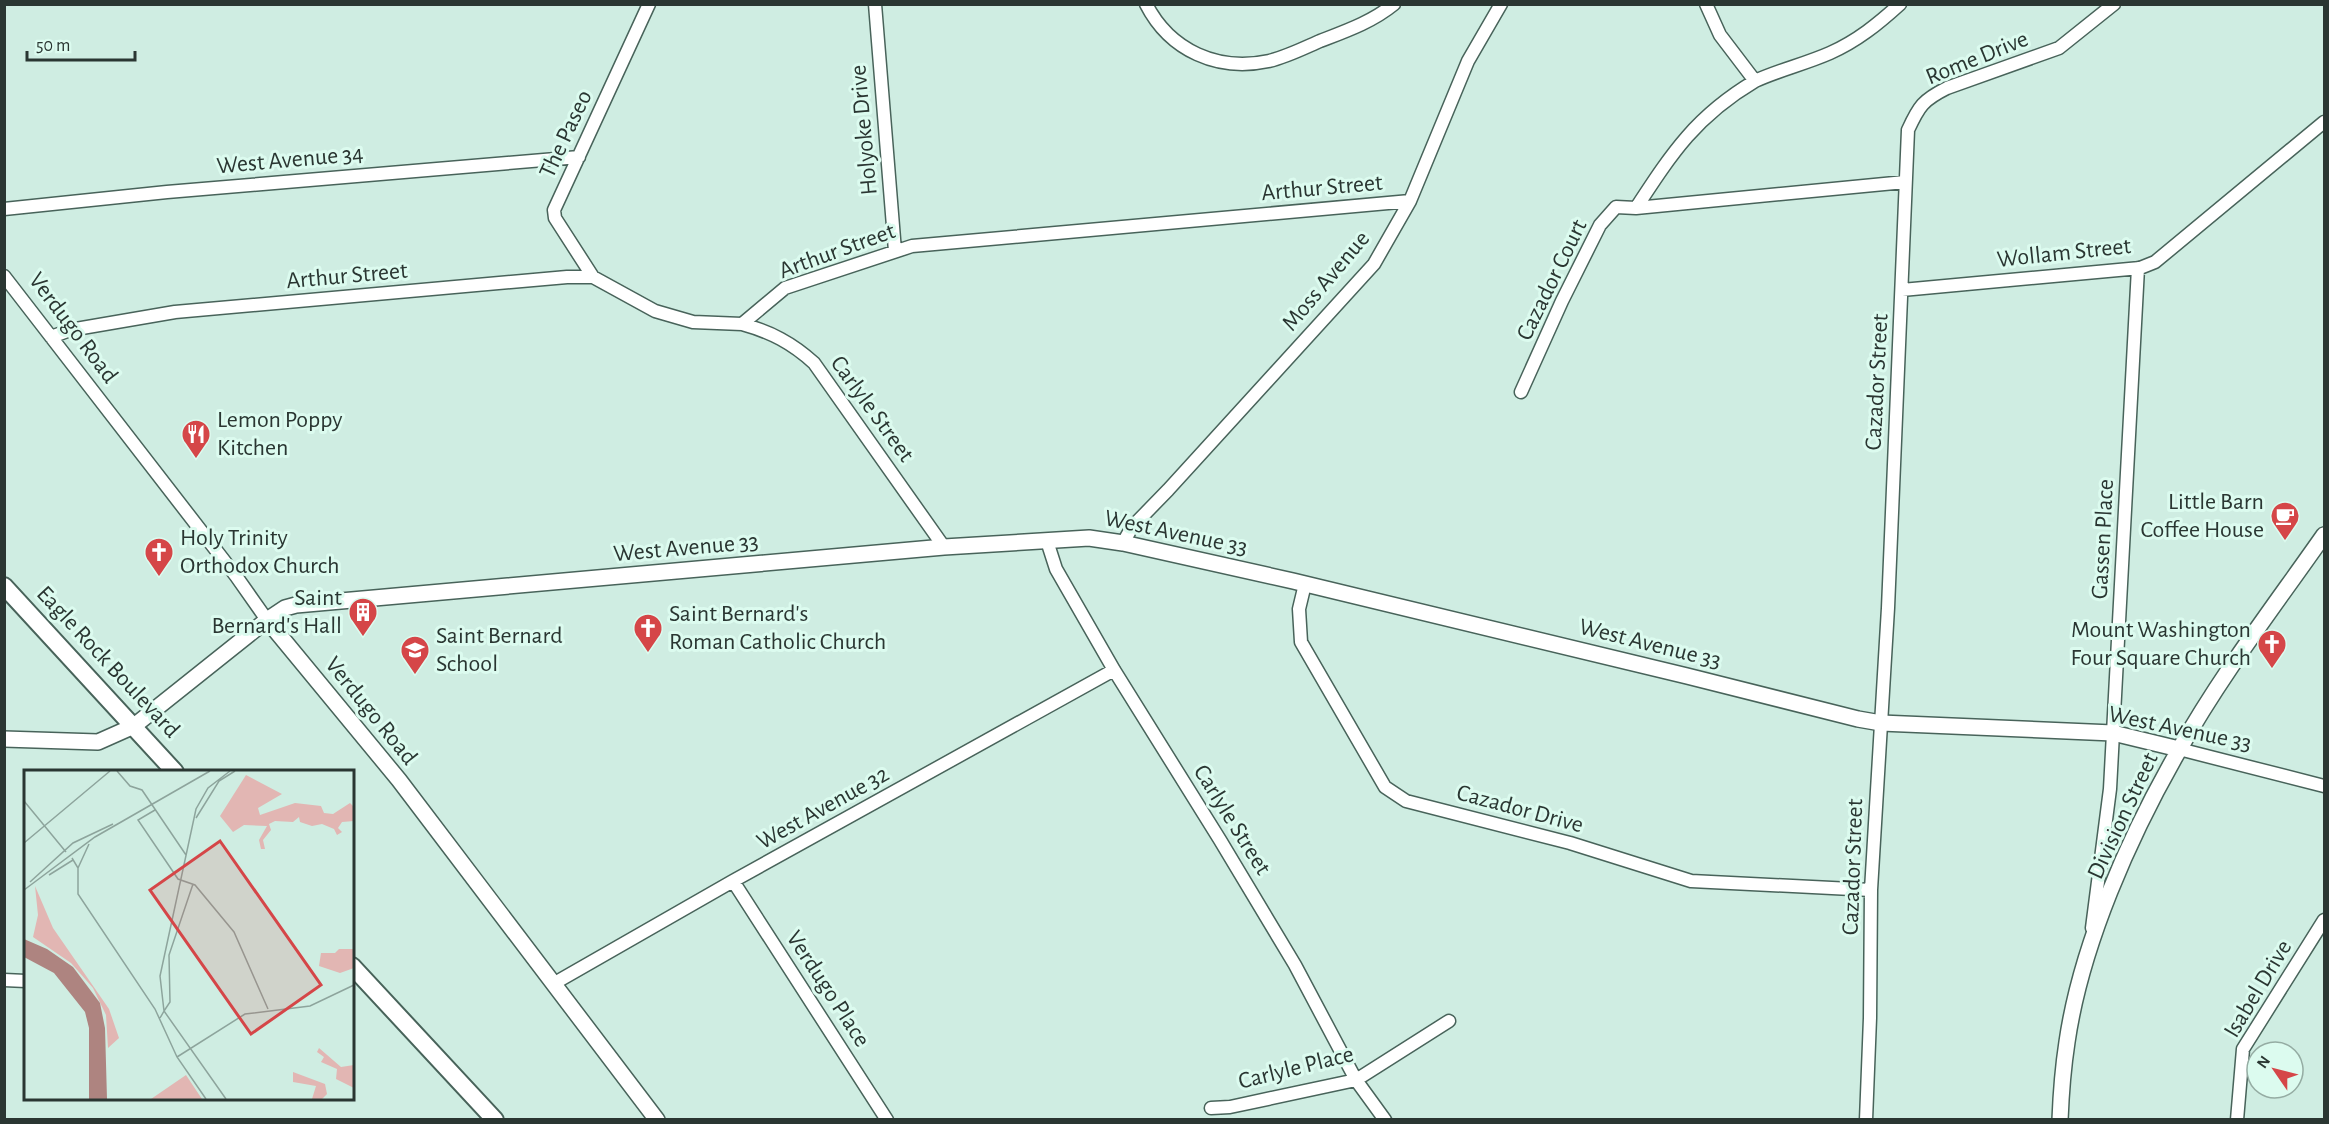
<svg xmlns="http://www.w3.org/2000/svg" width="2329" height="1124" font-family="'Alegreya Sans',sans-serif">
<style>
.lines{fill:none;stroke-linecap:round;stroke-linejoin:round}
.minor-casing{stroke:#48635a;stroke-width:15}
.tertiary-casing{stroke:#48635a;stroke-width:18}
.secondary-casing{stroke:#48635a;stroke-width:20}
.minor{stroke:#fff;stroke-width:12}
.tertiary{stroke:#fff;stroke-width:15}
.secondary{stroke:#fff;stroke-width:16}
.labels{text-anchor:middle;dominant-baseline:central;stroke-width:6;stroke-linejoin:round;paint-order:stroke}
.street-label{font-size:24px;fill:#2a3632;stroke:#dcfbef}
.poi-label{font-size:24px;fill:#2a3632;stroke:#dcfbef;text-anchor:start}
.inset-road{fill:none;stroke:#8da49c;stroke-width:1.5}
.view{fill:#d54648;fill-opacity:0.15;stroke:#d54648;stroke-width:3}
.inset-edge{fill:none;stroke:#2a3632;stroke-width:3}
</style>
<rect width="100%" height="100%" fill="#cfede2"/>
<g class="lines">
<!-- minor casing -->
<g class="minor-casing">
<path id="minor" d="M875,4L895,251
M1146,4C1170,51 1218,72 1269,61C1286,57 1304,48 1320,41C1346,31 1372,22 1394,4
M1706,4L1720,35L1755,81C1696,116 1672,153 1636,208L1905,182
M1755,81C1779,70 1805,64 1830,53C1857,41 1878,24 1900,4
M4,209L167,192L579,157
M4,276L236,576L267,620
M593,277L555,218L554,210L649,4
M1902,290L2140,268L2155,262L2324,122
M742,324C771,332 792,343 814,363L944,547
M51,337L70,330L175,312L567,277H593L655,311L693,322L742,324L785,288L912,246L1410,201
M1521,392L1562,301L1600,225L1616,207L1636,208
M1047,541L1056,569L1114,670L1220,840L1295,965L1356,1080L1385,1120
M1123,543L1132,527L1168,490L1374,264L1410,201L1468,61L1501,4
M1305,584L1299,609L1301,642L1385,787L1406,801L1570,843L1691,881L1871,890
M2179,749L2324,786
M733,881L887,1120
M2092,928L2110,789L2138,268
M4,980L26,981
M553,984L733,881L1114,670
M1211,1108L1230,1107L1356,1080L1449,1021
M1866,1120L1870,1018L1871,890L1888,608L1908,130C1919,106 1923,100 1947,88L2059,48L2114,4
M2237,1120L2243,1049L2324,920"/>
</g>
<!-- tertiary casing -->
<g class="tertiary-casing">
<path id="tertiary" d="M267,620L399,780L657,1120
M4,739L98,742L134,726L267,620L285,608L296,605L944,547L1089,538L1123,543L1293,581L1687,676L1858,719L1881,723L2113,733L2179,749
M2060,1120C2061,1094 2063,1068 2067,1042C2081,945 2130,835 2179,750C2221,675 2275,605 2324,535"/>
</g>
<!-- secondary casing -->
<g class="secondary-casing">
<path id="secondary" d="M4,586L175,772
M352,966L495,1120"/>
</g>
<!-- minor -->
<use href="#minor" class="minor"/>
<!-- tertiary -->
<use href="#tertiary" class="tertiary"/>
<!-- secondary -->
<use href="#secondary" class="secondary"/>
</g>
<!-- icons -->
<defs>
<g id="restaurant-pin" transform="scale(1.5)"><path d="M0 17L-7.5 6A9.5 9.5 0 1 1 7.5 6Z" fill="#d54648" stroke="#dcfbef"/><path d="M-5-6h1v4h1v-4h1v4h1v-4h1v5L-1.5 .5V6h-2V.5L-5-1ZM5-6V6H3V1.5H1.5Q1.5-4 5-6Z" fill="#fff"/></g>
<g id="cafe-pin" transform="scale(1.5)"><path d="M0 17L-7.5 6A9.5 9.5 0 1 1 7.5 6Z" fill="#d54648" stroke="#dcfbef"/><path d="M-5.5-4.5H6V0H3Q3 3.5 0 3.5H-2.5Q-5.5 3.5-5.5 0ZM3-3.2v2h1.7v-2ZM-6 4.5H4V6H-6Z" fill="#fff"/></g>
<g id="church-pin" transform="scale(1.5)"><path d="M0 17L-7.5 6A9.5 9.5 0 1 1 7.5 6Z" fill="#d54648" stroke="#dcfbef"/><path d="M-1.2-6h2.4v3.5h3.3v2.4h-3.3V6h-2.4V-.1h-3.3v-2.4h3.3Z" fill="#fff"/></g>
<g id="building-pin" transform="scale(1.5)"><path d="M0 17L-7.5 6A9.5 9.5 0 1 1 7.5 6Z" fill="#d54648" stroke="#dcfbef"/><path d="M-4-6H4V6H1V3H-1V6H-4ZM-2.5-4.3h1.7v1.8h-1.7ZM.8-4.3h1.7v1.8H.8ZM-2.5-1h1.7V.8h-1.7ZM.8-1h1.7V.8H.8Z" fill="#fff"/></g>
<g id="school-pin" transform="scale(1.5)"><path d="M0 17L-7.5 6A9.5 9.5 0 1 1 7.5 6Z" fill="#d54648" stroke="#dcfbef"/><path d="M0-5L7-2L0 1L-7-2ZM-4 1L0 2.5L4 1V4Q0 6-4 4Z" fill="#fff"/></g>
</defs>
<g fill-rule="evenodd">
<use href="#restaurant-pin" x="196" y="434"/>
<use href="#cafe-pin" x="2285" y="516"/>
<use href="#church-pin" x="159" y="552"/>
<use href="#building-pin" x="363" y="612"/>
<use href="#church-pin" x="648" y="628"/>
<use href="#church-pin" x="2272" y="644"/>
<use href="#school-pin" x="415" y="650"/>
</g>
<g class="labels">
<!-- street labels -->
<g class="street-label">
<text transform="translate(1977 58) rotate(-22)">Rome Drive</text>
<text transform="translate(864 130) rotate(-95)">Holyoke Drive</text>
<text transform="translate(566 134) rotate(-65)">The Paseo</text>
<text transform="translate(290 160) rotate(-5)">West Avenue 34</text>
<text transform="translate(1322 188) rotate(-5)">Arthur Street</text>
<text transform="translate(837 251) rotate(-20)">Arthur Street</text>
<text transform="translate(2064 253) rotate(-6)">Wollam Street</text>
<text transform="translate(347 276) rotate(-5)">Arthur Street</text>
<text transform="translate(1552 280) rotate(-64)">Cazador Court</text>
<text transform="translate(1326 281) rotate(-50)">Moss Avenue</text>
<text transform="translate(73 328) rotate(53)">Verdugo Road</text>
<text transform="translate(1877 382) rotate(-87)">Cazador Street</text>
<text transform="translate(872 409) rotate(54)">Carlyle Street</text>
<text transform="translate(1176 533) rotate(12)">West Avenue 33</text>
<text transform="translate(2103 539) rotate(-87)">Gassen Place</text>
<text transform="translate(686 548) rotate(-5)">West Avenue 33</text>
<text transform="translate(1650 644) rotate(14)">West Avenue 33</text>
<text transform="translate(108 662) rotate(47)">Eagle Rock Boulevard</text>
<text transform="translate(371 711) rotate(51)">Verdugo Road</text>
<text transform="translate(2180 729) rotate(12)">West Avenue 33</text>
<text transform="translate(823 808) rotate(-29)">West Avenue 32</text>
<text transform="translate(1520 809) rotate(15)">Cazador Drive</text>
<text transform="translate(2123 816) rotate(-65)">Division Street</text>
<text transform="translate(1232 820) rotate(58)">Carlyle Street</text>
<text transform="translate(1853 867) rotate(-88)">Cazador Street</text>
<text transform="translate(828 989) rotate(57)">Verdugo Place</text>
<text transform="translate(2258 989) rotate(-59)">Isabel Drive</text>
<text transform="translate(1296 1068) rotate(-14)">Carlyle Place</text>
</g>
<!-- poi labels -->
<g class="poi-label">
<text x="217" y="420">Lemon Poppy<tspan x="217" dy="28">Kitchen</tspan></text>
<text x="2264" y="502" text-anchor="end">Little Barn<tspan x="2264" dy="28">Coffee House</tspan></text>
<text x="180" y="538">Holy Trinity<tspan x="180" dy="28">Orthodox Church</tspan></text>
<text x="342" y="598" text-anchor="end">Saint<tspan x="342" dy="28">Bernard's Hall</tspan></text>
<text x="669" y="614">Saint Bernard's<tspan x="669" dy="28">Roman Catholic Church</tspan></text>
<text x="2251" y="630" text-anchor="end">Mount Washington<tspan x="2251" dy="28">Four Square Church</tspan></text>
<text x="436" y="636">Saint Bernard<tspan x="436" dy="28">School</tspan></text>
</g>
</g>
<!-- overview -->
<g transform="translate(24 770)">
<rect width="330" height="330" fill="#cfede2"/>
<path d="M222,5L258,24L234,38L236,45L271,33L297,36L300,43L309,44L326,33L330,37V51L318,52L314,58L318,62L313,65L310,59L298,54L288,56L276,52L275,47L269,52L251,51L245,54L247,60L239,70L241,79H237L235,70L243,56L220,55L209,62L196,46ZM11,116L29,158L85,239L95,268L84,278L82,245L69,218L47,193L9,167L14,145ZM315,179H330V198L316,203L295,196L297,183H311ZM295,278L317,297L330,295V318L312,309L313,299L297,292L300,287L293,282ZM269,302L301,314L303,324L298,329H288L292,316L269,312ZM162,305L178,329H127Z" fill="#e2b6b3"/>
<path d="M0,169L23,179L49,197L76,233L81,258L83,329H65V258L61,242L30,203L0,187Z" fill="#ae8480"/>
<path class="inset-road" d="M93,1L106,16L118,20L162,85M0,31L42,82M131,40L114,50L154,109L171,115L210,162L244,239M172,48L195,11L211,1M0,73L86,1M48,88L54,98V124L131,239L153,287L182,329M54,98L65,74M25,105L49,90M6,112L49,73L89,54M169,114L145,185L146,232L140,241L202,329M0,120L71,67L186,1M136,248L140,241L136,206L172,39L184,18L206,1M153,287L221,244L286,236L330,215"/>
<path class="view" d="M196,71L297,215L227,264L126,120Z"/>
<rect width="330" height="330" class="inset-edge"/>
</g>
<!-- border -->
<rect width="2329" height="1124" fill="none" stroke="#2a3632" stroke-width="12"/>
<!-- north arrow -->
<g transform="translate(2275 1070) rotate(305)"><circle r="28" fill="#dcfbef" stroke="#95aca3" stroke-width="1.5"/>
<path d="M0-4.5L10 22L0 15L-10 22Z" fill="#d54648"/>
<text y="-9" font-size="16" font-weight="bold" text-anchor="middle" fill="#2a3632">N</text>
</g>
<!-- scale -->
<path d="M27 51v9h108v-9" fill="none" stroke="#2a3632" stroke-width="3"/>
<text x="36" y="51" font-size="18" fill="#2a3632" stroke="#dcfbef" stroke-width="4.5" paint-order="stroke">50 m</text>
</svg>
